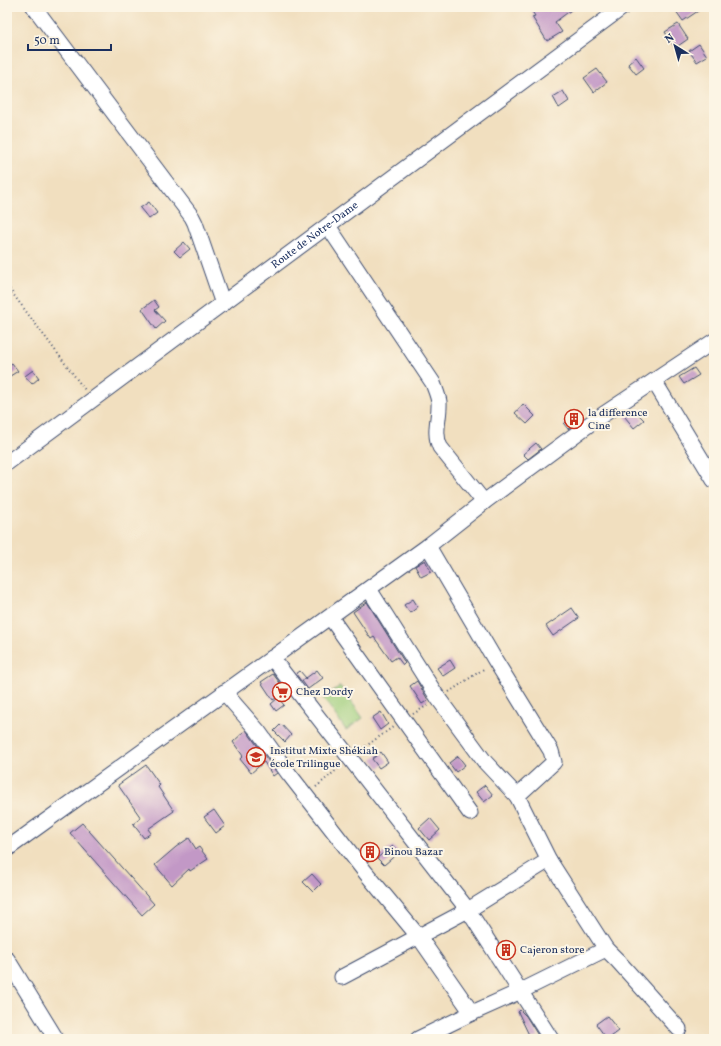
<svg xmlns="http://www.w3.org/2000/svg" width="721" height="1046" font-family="Vollkorn,serif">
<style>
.green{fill:#9fce7c;stroke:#5d7e6d}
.building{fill:#c298c6}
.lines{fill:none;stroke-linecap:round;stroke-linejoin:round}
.minor-casing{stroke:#3b496d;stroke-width:17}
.path{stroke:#3b496d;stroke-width:2;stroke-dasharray:1 3;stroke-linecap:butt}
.minor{stroke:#fff;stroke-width:15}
.labels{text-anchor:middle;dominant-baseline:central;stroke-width:4;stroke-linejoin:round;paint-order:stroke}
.street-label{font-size:11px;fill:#1b2f5e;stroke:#fcf5e5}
.poi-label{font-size:11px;fill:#1b2f5e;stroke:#fcf5e5;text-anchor:start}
</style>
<rect width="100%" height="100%" fill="#fcf5e5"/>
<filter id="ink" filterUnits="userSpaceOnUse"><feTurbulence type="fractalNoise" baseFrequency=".025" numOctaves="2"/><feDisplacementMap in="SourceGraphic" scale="8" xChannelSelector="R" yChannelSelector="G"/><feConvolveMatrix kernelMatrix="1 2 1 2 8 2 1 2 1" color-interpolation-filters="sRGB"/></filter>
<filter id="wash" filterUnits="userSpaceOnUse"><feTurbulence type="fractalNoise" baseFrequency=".012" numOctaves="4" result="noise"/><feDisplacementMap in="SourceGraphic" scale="16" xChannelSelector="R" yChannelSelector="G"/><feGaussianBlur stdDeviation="0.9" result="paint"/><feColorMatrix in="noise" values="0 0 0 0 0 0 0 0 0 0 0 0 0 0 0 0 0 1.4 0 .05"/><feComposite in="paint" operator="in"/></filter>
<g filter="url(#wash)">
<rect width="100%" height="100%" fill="#f1dfbf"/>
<!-- green -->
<path class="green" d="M340,686L363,718L346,730L323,698Z"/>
<g id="blocks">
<!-- building -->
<path class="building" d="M529,7H575L555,22L562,32L547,41L532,17L535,16Z
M673,7H704L683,21Z
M678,24L688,39L675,48L665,32Z
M699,44L707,56L697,62L689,51Z
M636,57L644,68L636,74L628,64Z
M597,69L607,82L594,92L584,78Z
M563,91L569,101L559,108L553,97Z
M149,202L157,213L149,219L140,208Z
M184,242L190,249L180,257L174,251Z
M154,300L159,307L155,310L165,321L156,329L142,309Z
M12,363L18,371L7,378V367Z
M694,368L699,375L684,384L679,377Z
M33,370L39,378L32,384L25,376Z
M523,404L535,416L527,424L515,413Z
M634,410L644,420L634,428L625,417Z
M575,413L579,420L568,429L564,424Z
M536,443L541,449L528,459L523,454Z
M425,560L431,572L421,577L415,566Z
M413,599L418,607L410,613L404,605Z
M367,602L405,663L403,665L397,657L391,661L374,637L371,639L353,612Z
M572,608L579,618L553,636L546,626Z
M450,660L455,668L443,676L437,668Z
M317,670L323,678L308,689L302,681Z
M300,671L306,678L301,681L296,674Z
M273,674L286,691L273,700L261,682Z
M417,681L428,700L422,704L410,686Z
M278,698L284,705L276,711L271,704Z
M381,712L388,724L380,730L372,718Z
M281,724L291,735L285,742L274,731Z
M246,730L251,737L277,773L273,776L264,762L251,773L240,759L243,756L233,742Z
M381,752L388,762L379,768L372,759Z
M458,756L465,765L456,772L449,763Z
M146,765L160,785L158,787L174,811L148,829L151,833L144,838L133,824L141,818L118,785Z
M485,785L493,795L484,802L476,792Z
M214,810L225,826L216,833L204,817Z
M430,818L440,830L429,840L419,828Z
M82,823L154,904L142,915L70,833Z
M189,838L196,849L199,847L208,859L190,871L189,869L172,885L155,865L176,847Z
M372,845L378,854L368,860L362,851Z
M393,846L398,853L384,865L377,858Z
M312,874L321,884L313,892L303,882Z
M520,1010L526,1016L539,1037L531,1039L518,1012Z
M607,1016L619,1031L608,1039H607L596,1024Z"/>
</g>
</g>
<g filter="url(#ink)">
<use href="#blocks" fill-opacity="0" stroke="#3b496d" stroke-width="1"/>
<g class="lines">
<!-- minor casing -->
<g class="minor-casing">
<g id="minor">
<path d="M34,7L192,217L195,223L223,304"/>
<path d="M328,226L433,383C435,389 438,395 439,402C440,417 433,432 440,447L484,502"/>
<path d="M654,381L714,480"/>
<path id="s1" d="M7,463L623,7"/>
<path d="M428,546L495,660L551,751L554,762L517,796L549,860L606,949L618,961L679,1029"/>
<path d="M369,589L438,698L485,762L517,796"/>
<path d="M330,617L470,813"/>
<path d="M272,658L468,910L551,1039"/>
<path d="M224,692L258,731L289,774L366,873L419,937L472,1013L418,1039"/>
<path d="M7,849L428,546L484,502L595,420L714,341"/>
<path d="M7,959L56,1039"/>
<path d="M342,977L468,910L549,860"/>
<path d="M472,1013L521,991L606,949"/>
</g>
</g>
<!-- path -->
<path class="path" d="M7,286L85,390
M449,692L485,668
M413,714L428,705
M359,751L393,727
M316,787L340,767"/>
<!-- minor -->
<use href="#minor" class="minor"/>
</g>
</g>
<!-- icons -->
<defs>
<g id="building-ring" transform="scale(1)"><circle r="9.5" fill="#fcf5e5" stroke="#c8321e" stroke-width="1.5"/><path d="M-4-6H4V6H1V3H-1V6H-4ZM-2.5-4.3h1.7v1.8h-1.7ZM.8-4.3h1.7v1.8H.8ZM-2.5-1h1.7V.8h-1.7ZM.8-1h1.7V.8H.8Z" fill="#c8321e"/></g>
<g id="supermarket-ring" transform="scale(1)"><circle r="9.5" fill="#fcf5e5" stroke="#c8321e" stroke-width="1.5"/><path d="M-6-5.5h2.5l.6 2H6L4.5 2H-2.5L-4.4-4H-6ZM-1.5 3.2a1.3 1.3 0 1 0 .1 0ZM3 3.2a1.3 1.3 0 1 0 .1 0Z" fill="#c8321e"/></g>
<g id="school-ring" transform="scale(1)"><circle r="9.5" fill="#fcf5e5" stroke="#c8321e" stroke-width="1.5"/><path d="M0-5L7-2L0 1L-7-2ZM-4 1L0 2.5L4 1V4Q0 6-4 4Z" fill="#c8321e"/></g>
</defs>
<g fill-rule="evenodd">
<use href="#building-ring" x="574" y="419"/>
<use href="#supermarket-ring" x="282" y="692"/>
<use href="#school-ring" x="256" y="757"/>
<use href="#building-ring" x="370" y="852"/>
<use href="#building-ring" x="506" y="950"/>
</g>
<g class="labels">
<!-- street labels -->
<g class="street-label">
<text stroke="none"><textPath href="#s1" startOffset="383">Route de Notre-Dame</textPath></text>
</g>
<!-- poi labels -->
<g class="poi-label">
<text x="588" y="413">la difference<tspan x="588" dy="13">Cine</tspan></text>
<text x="296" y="692">Chez Dordy</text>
<text x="270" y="751">Institut Mixte Shékiah<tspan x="270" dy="13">école Trilingue</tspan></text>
<text x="384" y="852">Binou Bazar</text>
<text x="520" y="950">Cajeron store</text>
</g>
</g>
<!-- margin -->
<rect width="721" height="1046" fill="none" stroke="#fcf5e5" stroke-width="24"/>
<!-- north arrow -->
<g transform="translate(675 46) rotate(323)" stroke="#fcf5e5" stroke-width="3" paint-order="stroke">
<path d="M0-3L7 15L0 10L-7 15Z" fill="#1b2f5e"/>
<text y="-6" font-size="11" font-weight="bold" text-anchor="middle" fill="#1b2f5e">N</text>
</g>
<!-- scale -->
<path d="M28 44v6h83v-6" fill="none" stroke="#1b2f5e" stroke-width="2"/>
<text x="34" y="44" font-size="12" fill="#1b2f5e" stroke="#fcf5e5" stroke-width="3" paint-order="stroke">50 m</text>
</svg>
